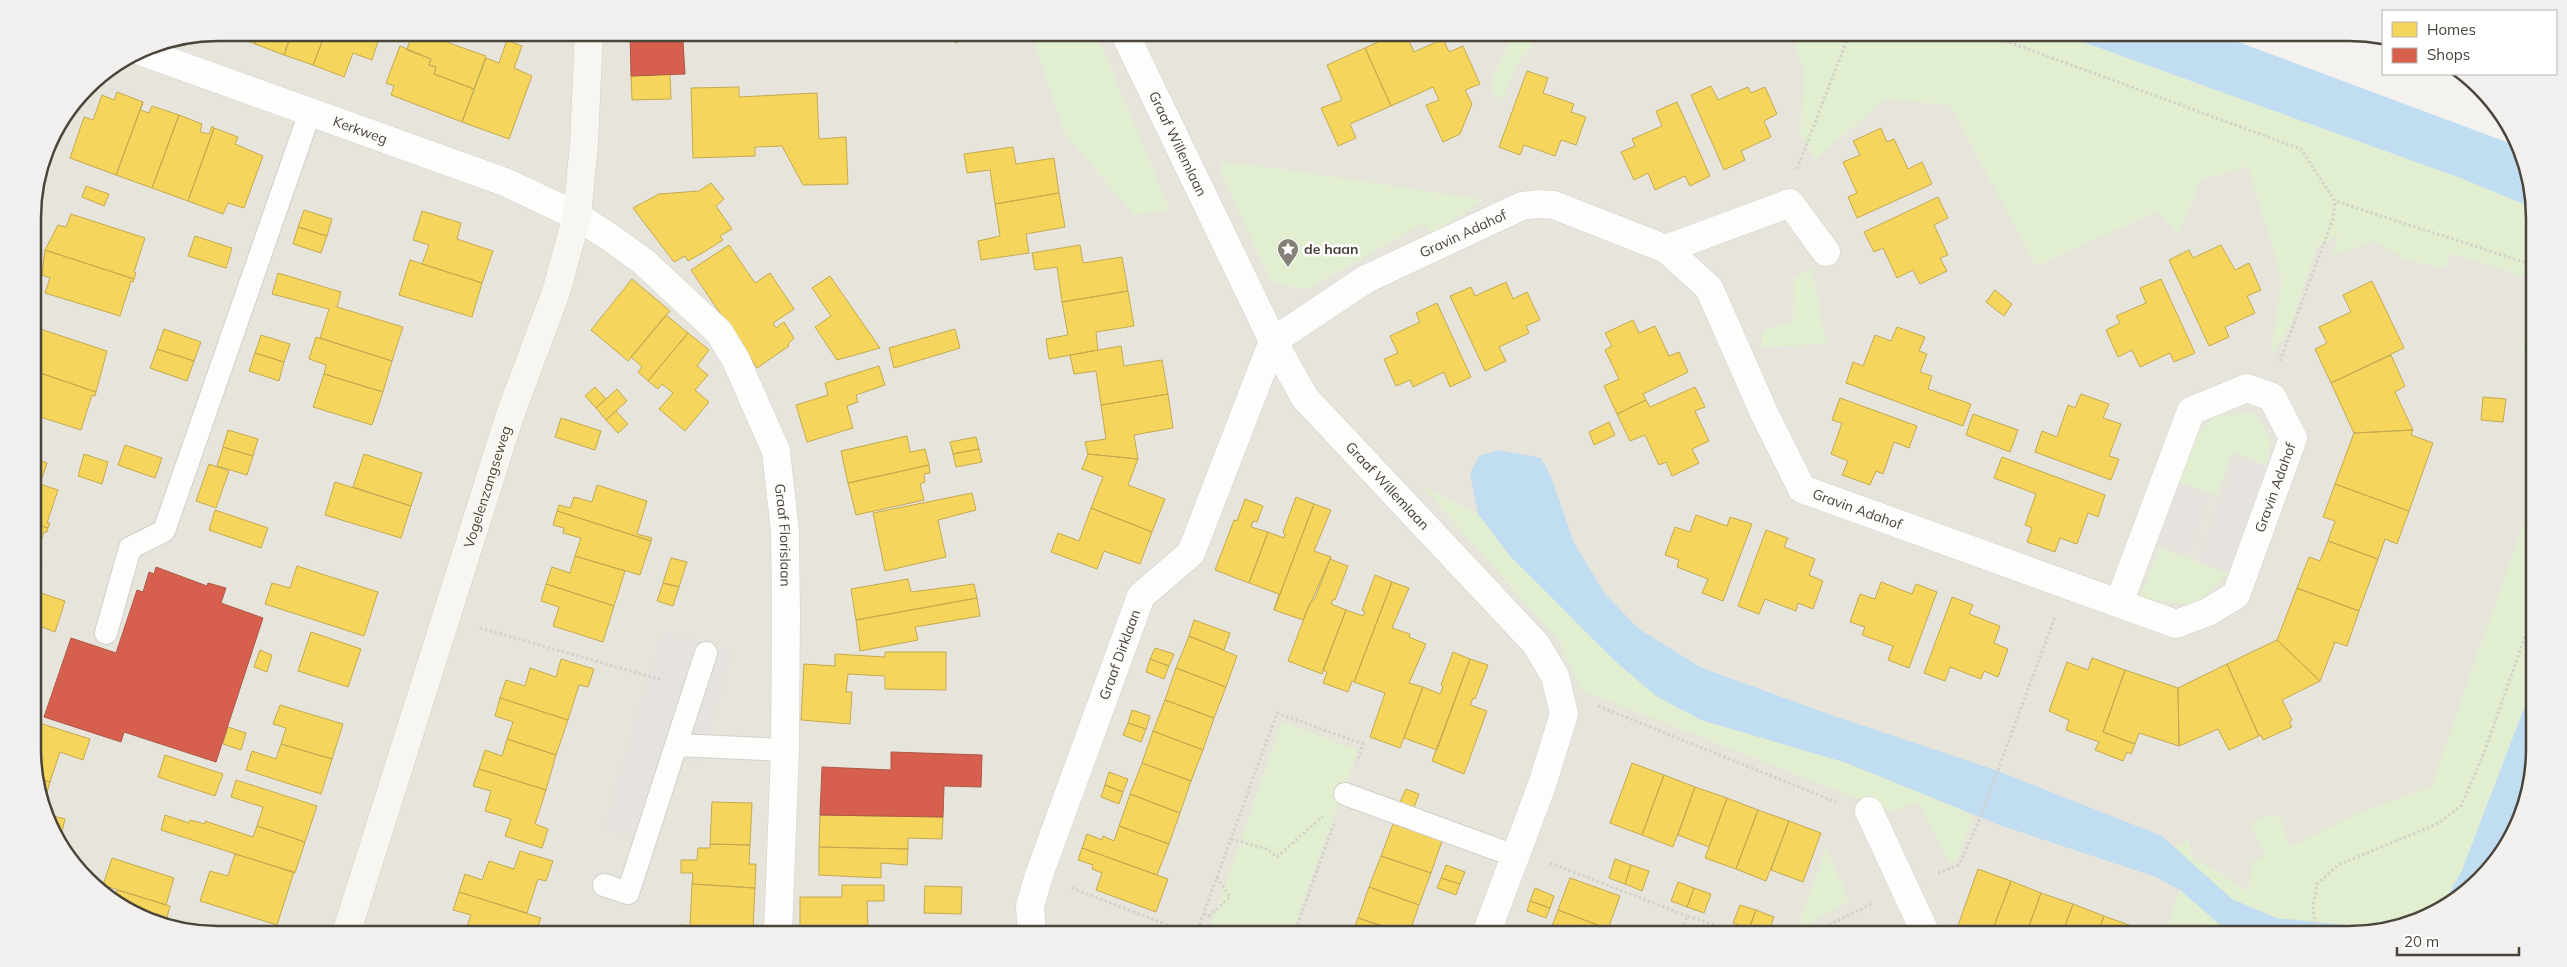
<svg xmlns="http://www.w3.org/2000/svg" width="2567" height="967" font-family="Mulish,sans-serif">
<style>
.residential{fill:#e7e4dc}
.green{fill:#e1eecf}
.parking{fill:#e6e3df}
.water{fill:#c0ddf1}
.homes{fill:#f6d55c;stroke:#c3aa52}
.shops{fill:#d6604d;stroke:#ac5847}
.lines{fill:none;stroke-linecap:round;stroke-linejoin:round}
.lane-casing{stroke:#d2d0cb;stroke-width:24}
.street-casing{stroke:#d2d0cb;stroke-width:29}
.secondary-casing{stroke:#d3cfc5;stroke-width:29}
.path{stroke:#d3d2cc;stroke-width:3;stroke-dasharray:2.5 2.5;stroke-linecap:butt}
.lane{stroke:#fdfdfc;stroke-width:22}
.street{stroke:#fdfdfc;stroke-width:28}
.secondary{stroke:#f7f6f1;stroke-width:28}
.labels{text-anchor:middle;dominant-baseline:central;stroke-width:5;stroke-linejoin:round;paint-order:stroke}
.street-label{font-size:14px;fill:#4b4439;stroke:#fff}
.poi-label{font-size:14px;font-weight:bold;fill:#4b4439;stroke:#fff;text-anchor:start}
.rim{fill:none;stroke:#4b4439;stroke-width:2.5}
</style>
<rect width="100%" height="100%" fill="#f4f2ee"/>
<!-- residential -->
<path class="residential" d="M218,32L1926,33L2533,245L2534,659L2450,902L2409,925L2361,934H218L159,925L115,903L79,871L52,831L36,785L33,206L52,136L96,79L147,47Z"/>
<!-- green -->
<path class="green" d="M1514,32L1542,33L1518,63L1502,100L1493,91L1492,80Z
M1031,33H1096L1170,210L1134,215L1064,132Z
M1792,33H2058L2463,179L2533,208V294L2528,277L2450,253L2445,269L2405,259L2374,241L2333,255L2338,235L2317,247L2291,325L2270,358L2282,280L2248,166L2201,180L2178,234L2158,211L2036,266L1950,105L1885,99L1816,159L1800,134L1804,73Z
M1220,162L1282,169L1484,200L1432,234L1424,223L1306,290L1271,281L1221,173Z
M1812,268L1826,344L1762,347V331L1793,322L1794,278Z
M2533,310V354L2521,349Z
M2254,413L2271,438L2267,465L2232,452L2217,495L2179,482L2200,430L2217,415Z
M1422,486L1478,514L1510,556L1555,599L1583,630L1656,696L1701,720L1847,763L1974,815L1957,860L1949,863L1918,802L1892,812L1581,690L1560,642Z
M2534,493V682L2462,870L2444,903L2408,917L2356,926L2276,918L2232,899L2173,848L2189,840L2191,855L2248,892L2252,863L2265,855L2250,824L2270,814L2281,819L2290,847L2358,813L2431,787Z
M2160,548L2224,572L2229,573L2196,606L2139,598Z
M1282,722L1358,750L1291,934H1208Z
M1826,847L1849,901L1796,931Z
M2180,890L2231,934H2164Z"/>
<!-- parking -->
<path class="parking" d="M2236,458L2265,468L2229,571L2199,560Z
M2179,485L2209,495L2188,553L2159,543Z
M662,631L732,651L701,763L675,758L645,841L603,830Z"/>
<!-- water -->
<path class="water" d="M2058,33H2214L2520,147L2533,194V208L2463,179Z
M1499,450L1541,458L1550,474L1574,543L1605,594L1639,629L1702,668L1834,716L1998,771L2162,836L2232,899L2276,918L2356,926L2408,917L2444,903L2462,870L2534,682V749L2525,808L2496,862L2462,896L2409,925L2361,934H2231L2180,890L2156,877L1999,825L1847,763L1701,720L1656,696L1614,660L1510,556L1478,514L1470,473L1479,456Z"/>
<!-- homes -->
<path class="homes" d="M226,32H259L255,44Z
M259,32H292L284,55L255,44Z
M292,32H326L313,65L284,55Z
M326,32H381L372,60L353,53L344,77L313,65Z
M412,32H452L449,43L486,56L474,89L434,74L436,67L429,65L431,59L407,50Z
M951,32H979L956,43Z
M1400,32H1405L1414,52L1443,39L1449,52L1463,46L1480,84L1465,90L1472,104L1460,134L1443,142L1426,105L1439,100L1433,87L1391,106L1365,48Z
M507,40L522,46L514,68L532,76L509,139L462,122L486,58L499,63Z
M400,46L431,59L429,65L436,67L434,74L474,89L462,122L391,95L394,86L386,83Z
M1365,48L1391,106L1350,124L1356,138L1338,146L1321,108L1342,100L1327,65Z
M1527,71L1548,78L1543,93L1574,104L1571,112L1586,117L1576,145L1561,140L1555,156L1524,145L1520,155L1499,147Z
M670,74L671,99L632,100L631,76Z
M1711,86L1718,100L1748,87L1751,93L1765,87L1777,114L1764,121L1771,137L1741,151L1745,160L1724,170L1691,95Z
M739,87V97L817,93L819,139L846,137L848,184L803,185L782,146L755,147V156L693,158L691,88Z
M117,92L143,102L116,175L70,158L84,117L93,120L102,95L114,100Z
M143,102L140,110L149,113L152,106L179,115L152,188L116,175Z
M1677,102L1710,176L1690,186L1685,176L1655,190L1648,173L1634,180L1621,152L1635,146L1632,139L1662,126L1656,111Z
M179,115L202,124L200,132L209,134L212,126L214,128L188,201L152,188Z
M214,128L238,137L235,144L263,156L244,208L228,203L223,214L188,201Z
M1881,128L1887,142L1894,139L1908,169L1922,162L1932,184L1857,218L1848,197L1857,193L1843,162L1860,155L1853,141Z
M1013,147L1016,164L1054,158L1059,193L995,204L990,170L967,173L964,154Z
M711,183L724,199L716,206L732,229L720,236L723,240L704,252L688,261L685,256L674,262L633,208L659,194L699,191Z
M86,186L109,194L104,206L82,197Z
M1059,193L1065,227L1026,234L1029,253L981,260L978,241L1000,236L995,204Z
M1938,197L1948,218L1934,225L1948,255L1940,258L1947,271L1920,284L1913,270L1897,278L1883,248L1874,252L1864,232Z
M304,210L332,219L327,236L298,227Z
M422,211L461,223L457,239L493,251L482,283L422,264L429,245L413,240Z
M71,214L145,238L134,272L136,273L134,279L45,250L58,225L66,227Z
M298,227L327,236L321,253L293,244Z
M195,236L232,248L226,268L188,256Z
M729,245L755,283L770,273L794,309L773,323L776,328L784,322L794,338L788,344L789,346L757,368L691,270Z
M1080,245L1083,263L1122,257L1128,291L1062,302L1057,267L1035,270L1032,253Z
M2221,245L2235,270L2249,263L2261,290L2247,296L2255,313L2225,327L2229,337L2209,346L2169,260L2189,250L2193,258Z
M45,250L134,279L133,282L131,281L120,316L45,293L50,278L42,275Z
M410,260L482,283L472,317L399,295Z
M278,273L341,292L337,307L403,327L392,361L320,338L329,309L272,294Z
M830,276L880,348L837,360L815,327L831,316L812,288Z
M632,279L670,311L628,361L591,330Z
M2161,279L2195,353L2174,362L2170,353L2140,367L2132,350L2118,357L2106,330L2120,323L2116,316L2146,303L2140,288Z
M2372,281L2404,348L2331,383L2315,349L2327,343L2319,327L2351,312L2343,295Z
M1506,282L1513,299L1527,292L1540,320L1526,326L1529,333L1499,347L1506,361L1485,371L1450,296L1471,287L1475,296Z
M1995,290L2012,304L2004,316L1986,302Z
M1128,291L1134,326L1096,332L1098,350L1049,359L1046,339L1068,335L1062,302Z
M1437,303L1471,377L1450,387L1444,372L1413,387L1410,380L1396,386L1384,359L1398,353L1390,336L1420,322L1416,313Z
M666,315L688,333L648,381L638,372L642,367L631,357Z
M1633,320L1639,333L1655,326L1669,356L1679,352L1688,372L1643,394L1646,400L1617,414L1604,386L1619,379L1605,350L1612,346L1605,333Z
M34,327L107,351L96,392L34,371Z
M1897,327L1925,337L1919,351L1927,354L1920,372L1932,376L1928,389L1971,404L1963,426L1846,383L1853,362L1863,366L1875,335L1891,341Z
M164,329L201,342L194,361L157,349Z
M955,329L960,348L894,368L889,348Z
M688,333L709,350L697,366L708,375L695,390L709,402L685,431L659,409L673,393L662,384L658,389L648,381Z
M261,335L290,344L284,362L255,353Z
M316,337L392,361L383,392L324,374L326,365L309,359Z
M1121,346L1124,366L1162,360L1168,394L1101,405L1096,371L1074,374L1070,355Z
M157,349L194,361L187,381L150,368Z
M255,353L284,362L279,381L249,371Z
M2391,355L2405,386L2395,392L2413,430L2354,433L2331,383Z
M879,366L885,385L856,395L858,402L847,406L853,428L807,442L796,405L828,395L825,383Z
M34,371L96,392L95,396L92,395L81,430L34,415Z
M324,374L383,392L372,425L313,407Z
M595,387L606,399L596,408L585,396Z
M1695,387L1705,407L1695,411L1709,441L1692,449L1699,463L1672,476L1666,462L1659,465L1645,435L1630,441L1617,414L1646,400L1650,407Z
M617,389L627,401L606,420L596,408Z
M1168,394L1173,428L1134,435L1138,459L1088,454L1085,442L1106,439L1101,405Z
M2081,394L2109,404L2103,418L2121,424L2109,456L2119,459L2111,480L2035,452L2042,431L2057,437L2068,405L2075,408Z
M2483,397L2506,399L2503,422L2481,420Z
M1840,398L1917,426L1909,448L1894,442L1883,474L1876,471L1870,485L1842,475L1848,461L1831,454L1842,423L1832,420Z
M616,411L628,424L618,433L606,420Z
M1973,414L2018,430L2010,452L1966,435Z
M561,418L601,431L595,450L555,437Z
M1609,422L1615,435L1594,445L1589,432Z
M228,430L258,439L253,456L223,447Z
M2413,430L2411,435L2433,443L2409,511L2335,484L2354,433Z
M907,436L910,452L925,449L929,465L848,483L841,451Z
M976,437L979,449L953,454L950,442Z
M125,445L162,458L155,478L118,465Z
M223,447L253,456L247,475L217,466Z
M979,449L982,462L956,467L953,454Z
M84,454L108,462L102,484L78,476Z
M364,454L422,473L411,506L353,487Z
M1088,454L1138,459L1128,485L1165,499L1152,532L1091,508L1103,477L1082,469Z
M2002,457L2105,495L2098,517L2088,513L2077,544L2060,538L2055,552L2027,542L2032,528L2025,525L2036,494L1994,478Z
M34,458L47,463L40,484L58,490L47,523H50L48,528L35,524Z
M209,464L229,471L216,508L196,501Z
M929,465L930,473L924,474L925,482L920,484L924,500L856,515L848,483Z
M335,482L411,506L401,538L325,515Z
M2335,484L2409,511L2397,544L2385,539L2378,559L2328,541L2335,521L2323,517Z
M597,485L647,501L637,534L652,538L651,541L557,511L559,505L570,508L574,497L592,502Z
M972,493L976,510L938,520L946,557L885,571L873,513Z
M1296,497L1314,504L1274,610L1279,594L1249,583L1268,532L1284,538L1285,534L1283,532Z
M1245,499L1263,506L1257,522L1253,521L1251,527L1268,532L1249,583L1215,570L1234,520L1237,521Z
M1314,504L1331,510L1314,551L1331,557L1303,620L1274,610Z
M1091,508L1152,532L1140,564L1104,551L1097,569L1051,552L1058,533L1079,541Z
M215,510L268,528L261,548L209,530Z
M557,511L651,541L640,575L575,556L581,538L563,533L564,528L553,525Z
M1696,515L1727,526L1730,517L1752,524L1723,601L1702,593L1708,579L1677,567L1679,560L1665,555L1675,527L1690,532Z
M35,524L48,528L47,532H44L35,559Z
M1766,530L1788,538L1784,547L1815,559L1809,575L1823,581L1813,609L1798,603L1796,611L1765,599L1759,614L1738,606Z
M2328,541L2378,559L2359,611L2297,588L2309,557L2320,561Z
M575,556L625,571L614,606L546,584L552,567L570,573Z
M1331,557L1330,559L1348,566L1335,600L1333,599L1331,604L1346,610L1322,674L1288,661L1309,605L1315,598Z
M671,558L687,562L679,587L663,583Z
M35,563L42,565L35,587Z
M297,566L378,592L364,636L265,604L272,583L290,588Z
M1375,575L1392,582L1354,682L1352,681L1348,692L1323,683L1327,672L1323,670L1346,610L1363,616L1365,612L1362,610Z
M908,579L911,592L974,584L977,598L856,620L851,589Z
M1392,582L1409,588L1392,628L1410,634L1409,637L1426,644L1409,683L1423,687L1400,748L1370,737L1385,693L1354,682Z
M1881,582L1912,594L1916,584L1937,592L1909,668L1888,660L1893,646L1862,635L1865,627L1850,622L1860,594L1875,599Z
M663,583L679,587L673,606L657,601Z
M546,584L614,606L603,642L553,626L559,607L541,601Z
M2297,588L2359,611L2347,646L2335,642L2320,681L2277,640Z
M35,591L65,601L55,632L37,625L40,616L35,614Z
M1952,597L1973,605L1969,614L2000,626L1994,643L2008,649L1998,677L1984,671L1981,679L1950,667L1945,681L1924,673Z
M977,598L980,616L915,627L918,640L860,651L856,620Z
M1194,620L1230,633L1224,650L1189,636Z
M311,632L361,649L348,687L298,671Z
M1189,636L1237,656L1226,687L1176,668Z
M2277,640L2320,681L2282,700L2292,720L2289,722L2292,727L2263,740L2261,735L2259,736L2227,664Z
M1155,648L1174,654L1169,666L1150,659Z
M260,650L272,655L267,672L254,667Z
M885,652H946V690L885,689V676L848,674L846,692H852L850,724L801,720L804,664L835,666V654L885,657Z
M1453,652L1470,659L1437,750L1404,738L1423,687L1440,694L1443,687L1441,685Z
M2092,658L2125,670L2103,732L2135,744L2131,754L2127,752L2123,761L2095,750L2099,742L2066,730L2069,720L2049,711L2067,662L2088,670Z
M561,659L594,669L588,687L579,685L568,720L500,698L506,680L525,686L530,668L556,677Z
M1150,659L1169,666L1164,679L1146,672Z
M1470,659L1488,665L1475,699L1473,698L1470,705L1487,711L1464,774L1432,761Z
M2227,664L2259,736L2229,750L2218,729L2179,746L2178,688Z
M1176,668L1226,687L1214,718L1165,700Z
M2125,670L2178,688L2179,746L2139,733L2135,744L2103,732Z
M500,698L568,720L556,755L507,739L513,722L495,716Z
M1165,700L1214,718L1203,750L1153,731Z
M280,705L343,724L332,759L281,744L286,728L273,724Z
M1132,710L1150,716L1146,729L1128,723Z
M36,722L90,739L83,760L60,752L50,782L36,778Z
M1128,723L1146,729L1141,742L1123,735Z
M228,727L246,733L241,750L223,744Z
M1153,731L1203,750L1191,781L1142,763Z
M507,739L556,755L546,790L479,769L485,750L502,756Z
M281,744L332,759L321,794L246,770L252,751L276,759Z
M165,755L223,774L215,796L158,777Z
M1142,763L1191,781L1180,813L1130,794Z
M1632,763L1664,775L1642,835L1610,823Z
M479,769L546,790L535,824L548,829L542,848L505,836L511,819L485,811L491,791L473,786Z
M1109,772L1128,779L1123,792L1105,785Z
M1664,775L1695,787L1673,847L1642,835Z
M36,778L50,782L43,806L36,785Z
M236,780L317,806L305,842L257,826L263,807L231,797Z
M1105,785L1123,792L1119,804L1101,797Z
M1695,787L1727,798L1709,847L1678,835Z
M1406,789L1419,794L1413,810L1399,804Z
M1130,794L1180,813L1169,844L1119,826Z
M1727,798L1758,810L1736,869L1705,858Z
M712,802L752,803L750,845L710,844Z
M1758,810L1789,821L1766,881L1736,869Z
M46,814L65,819L60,840L52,831Z
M165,815L189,823L190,820L205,824V821L253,837L257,826L305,842L295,873L161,830Z
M820,815L943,817L942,839L908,838V849L819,847Z
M1789,821L1821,833L1803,882L1771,870Z
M1393,824L1442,841L1431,873L1381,856Z
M1119,826L1169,844L1157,875L1082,848L1087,834L1102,840L1103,836L1114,841Z
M710,844L750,845L749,864H756L755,888L692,884L693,873H681V860H697L698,848H710Z
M819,847L908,849L907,865L881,863V878L819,875Z
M1082,848L1168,879L1156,912L1096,890L1102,873L1092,869L1093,865L1078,860Z
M520,851L553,861L546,881L538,879L527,913L459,892L465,874L482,880L489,861L514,869Z
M235,854L294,872L277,925L200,901L210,871L228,876Z
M1381,856L1431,873L1419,905L1369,887Z
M112,858L174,878L166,905L103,885Z
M1615,859L1631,865L1625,884L1609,878Z
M1446,865L1465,872L1460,884L1441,878Z
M1631,865L1649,871L1642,891L1625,884Z
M1978,869L2011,881L1991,934H1965L1956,931Z
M1441,878L1460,884L1456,895L1437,888Z
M1570,878L1620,896L1608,929L1558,910Z
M2011,881L2041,893L2026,934H1991Z
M1678,882L1694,888L1687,907L1671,901Z
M692,884L755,888L753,929L690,926Z
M842,885H884V901H867L868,930L852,931V933L800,934V897H842Z
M925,886L962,887L961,914L924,913Z
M1369,887L1419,905L1409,934L1358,918Z
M1535,888L1554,896L1550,908L1530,901Z
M1694,888L1711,894L1704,913L1687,907Z
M117,890L170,906L165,925L148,920L115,903L114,902Z
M459,892L541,918L535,934L465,933L471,915L453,910Z
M2041,893L2073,904L2062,934H2026Z
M1530,901L1550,908L1546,918L1527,911Z
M2073,904L2104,916L2097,934H2062Z
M1740,905L1756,910L1749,929L1733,923Z
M1558,910L1608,929L1606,934H1549Z
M1756,910L1774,917L1768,934L1749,929Z
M2104,916L2154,934H2097Z
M1358,918L1404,934H1352Z
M680,925L753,929V934H671H679Z
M207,927L232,934L205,932Z
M1424,927L1442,934H1421Z
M884,930V934H800L852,933V931Z"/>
<!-- shops -->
<path class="shops" d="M630,32H781V37L683,41L685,74L631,76Z
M156,567L207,586L208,583L226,588L221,603L263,618L216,762L124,732L121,742L44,717L71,638L116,653L137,590L143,592L149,572L154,574Z
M891,752L982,755L981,787L944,786L943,817L820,815L822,767L891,770Z"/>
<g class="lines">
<!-- lane casing -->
<g class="lane-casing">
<path id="lane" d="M106,633L130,548L164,531L310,112
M677,745L785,750
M1345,794L1515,856
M604,885L628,893L706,653"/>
</g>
<!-- street casing -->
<g class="street-casing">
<g id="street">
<path id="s1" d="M1124,32L1273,341L1305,398L1536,644L1555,676L1564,714L1542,785L1486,934"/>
<path id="s2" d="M140,51L505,182L577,216L611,238L644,262L719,332L736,360L776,451L785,531L786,613L785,750L778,934"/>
<path d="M1666,249L1790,203L1826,252"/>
<path id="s3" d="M1273,341L1366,279L1522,206L1538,204L1554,205L1666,249L1709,288L1765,415L1802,489L2176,624L2208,612L2236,595L2293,438L2272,397L2247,388L2191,411L2119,603"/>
<path d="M1869,811L1926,934"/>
<path id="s4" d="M1032,934L1030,906L1039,875L1141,596L1191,553L1273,341"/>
</g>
</g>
<!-- secondary casing -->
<g class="secondary-casing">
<g id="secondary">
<path id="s5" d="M346,934L510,415L556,292L577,216L584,144L589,32"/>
</g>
</g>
<!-- path -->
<path class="path" d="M1981,32L2301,149L2335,201L2533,265
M1797,169L1850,32
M2280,361L2333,219L2335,201
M480,628L662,680
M1598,706L1836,802
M1231,839L1267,849L1277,857L1323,816
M1550,863L1687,916
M1938,873L1959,865L1978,823L2055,617
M1072,888L1191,934
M1204,914L1209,916L1230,897L1217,877
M1196,934L1277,713L1363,744L1357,762
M1294,934L1334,824
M1681,934L1687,916L1744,934
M1811,934L1873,903
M2316,934L2313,906L2317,884L2338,865L2439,823L2461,806L2485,750L2534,611"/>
<!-- lane -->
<use href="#lane" class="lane"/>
<!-- street -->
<use href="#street" class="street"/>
<!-- secondary -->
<use href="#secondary" class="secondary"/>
</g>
<!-- icons -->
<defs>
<g id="sight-pin" transform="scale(1.125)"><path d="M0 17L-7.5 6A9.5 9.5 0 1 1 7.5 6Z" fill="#868178" stroke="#fff"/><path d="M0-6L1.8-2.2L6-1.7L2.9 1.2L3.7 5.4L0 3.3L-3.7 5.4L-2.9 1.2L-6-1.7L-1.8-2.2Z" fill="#fff"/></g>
</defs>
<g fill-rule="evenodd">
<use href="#sight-pin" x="1288" y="249"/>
</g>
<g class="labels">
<!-- street labels -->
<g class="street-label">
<text stroke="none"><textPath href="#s2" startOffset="234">Kerkweg</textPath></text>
<text stroke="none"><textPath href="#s1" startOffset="124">Graaf Willemlaan</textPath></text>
<text stroke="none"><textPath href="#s3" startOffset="219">Gravin Adahof</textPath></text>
<text stroke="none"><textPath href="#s1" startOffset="529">Graaf Willemlaan</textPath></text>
<text stroke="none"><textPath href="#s5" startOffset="469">Vogelenzangseweg</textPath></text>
<text stroke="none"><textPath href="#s3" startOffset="1295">Gravin Adahof</textPath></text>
<text stroke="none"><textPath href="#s3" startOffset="775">Gravin Adahof</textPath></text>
<text stroke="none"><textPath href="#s2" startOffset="868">Graaf Florislaan</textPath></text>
<text stroke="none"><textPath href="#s4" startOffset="295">Graaf Dirklaan</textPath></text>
</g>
<!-- poi labels -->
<g class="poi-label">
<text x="1304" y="249">de haan</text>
</g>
</g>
<!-- crop -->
<path d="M0 0H2567V967H0ZM218 41H2349A177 177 0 0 1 2526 218V749A177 177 0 0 1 2349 926H218A177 177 0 0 1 41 749V218A177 177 0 0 1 218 41Z" fill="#f1f0ef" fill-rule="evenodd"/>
<path class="rim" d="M218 41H2349A177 177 0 0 1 2526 218V749A177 177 0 0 1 2349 926H218A177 177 0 0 1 41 749V218A177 177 0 0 1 218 41Z"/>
<!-- legend -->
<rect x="2382" y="10" width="175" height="65" fill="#ffffff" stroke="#b7b4b0"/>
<rect x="2392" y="22" width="25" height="15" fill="#f6d55c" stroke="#b7b4b0"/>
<text x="2427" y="35" font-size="15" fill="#4b4439">Homes</text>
<rect x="2392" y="48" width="25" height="15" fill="#d6604d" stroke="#b7b4b0"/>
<text x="2427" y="60" font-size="15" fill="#4b4439">Shops</text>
<!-- scale -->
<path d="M2397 947v8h122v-8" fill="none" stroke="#4b4439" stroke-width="2.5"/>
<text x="2404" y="947" font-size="15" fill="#4b4439" stroke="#ffffff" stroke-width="4" paint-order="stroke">20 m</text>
</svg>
